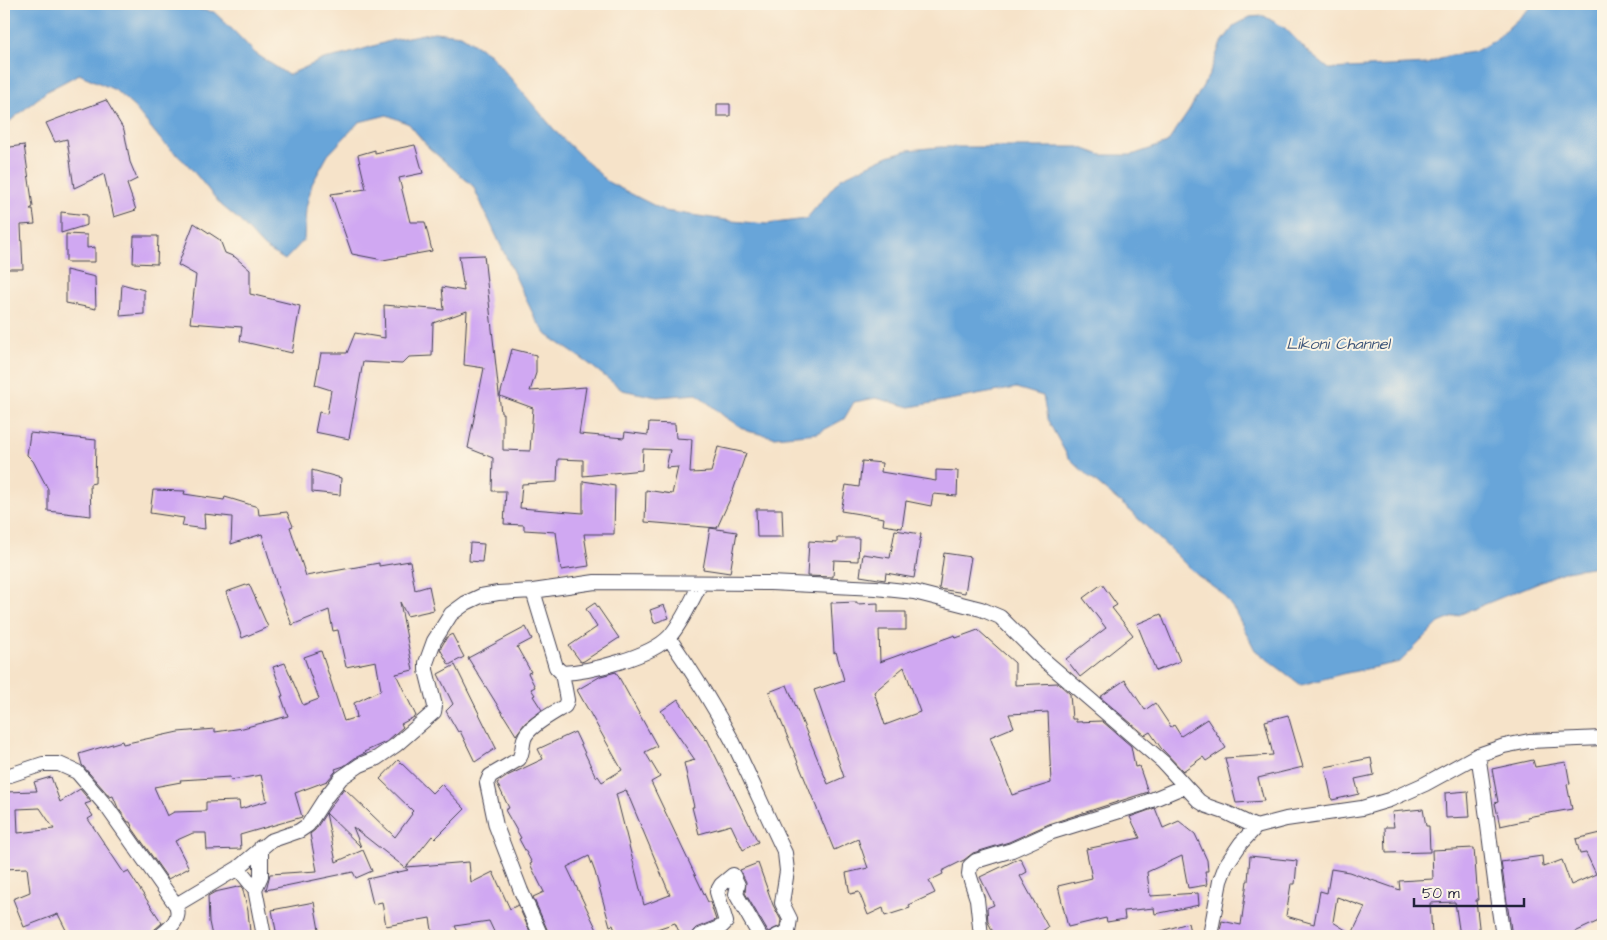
<svg xmlns="http://www.w3.org/2000/svg" width="1607" height="940" font-family="'Architects Daughter',sans-serif">
<style>
.water{fill:#67a5d9;stroke:#44648a}
.building{fill:#d0a8f2;fill-rule:evenodd}
.lines{fill:none;stroke-linecap:round;stroke-linejoin:round}
.minor-casing{stroke:#423f50;stroke-width:16}
.minor{stroke:#fff;stroke-width:14}
.labels{text-anchor:middle;dominant-baseline:central;stroke-width:4;stroke-linejoin:round;paint-order:stroke}
.water-label{font-size:16px;font-style:italic;fill:#3e567a;stroke:#fcf5e5}
</style>
<rect width="100%" height="100%" fill="#fcf5e5"/>
<filter id="ink" filterUnits="userSpaceOnUse"><feTurbulence type="fractalNoise" baseFrequency=".02" numOctaves="2"/><feDisplacementMap in="SourceGraphic" scale="10" xChannelSelector="R" yChannelSelector="G"/><feConvolveMatrix kernelMatrix="1 2 1 2 8 2 1 2 1" color-interpolation-filters="sRGB"/></filter>
<filter id="wash" filterUnits="userSpaceOnUse"><feTurbulence type="fractalNoise" baseFrequency=".0096" numOctaves="4" result="noise"/><feDisplacementMap in="SourceGraphic" scale="20" xChannelSelector="R" yChannelSelector="G"/><feGaussianBlur stdDeviation="1.12" result="paint"/><feColorMatrix in="noise" values="0 0 0 0 0 0 0 0 0 0 0 0 0 0 0 0 0 1.4 0 .05"/><feComposite in="paint" operator="in"/></filter>
<g filter="url(#wash)">
<rect width="100%" height="100%" fill="#f6e3c9"/>
<!-- water -->
<path class="water" d="M10,4H174L178,6L214,12L235,32L255,53L288,75L324,59L347,54L393,40L434,32L461,35L490,54L558,134L608,182L665,211L732,221L767,224L806,219L841,178L888,156L908,150L940,147H1079L1101,155H1132L1167,143L1189,111L1210,73L1220,45L1234,26L1250,17L1264,16L1285,28L1308,52L1329,69L1427,64L1451,55L1474,52L1494,41L1531,7L1538,4H1603V565L1566,571L1439,623L1400,662L1342,674L1301,685L1255,650L1235,611L1221,592L1197,575L1126,507L1087,475L1068,457L1047,419L1043,396L1016,388L910,407L876,398L854,402L844,419L818,433L774,437L747,431L725,417L697,394L657,397L622,390L588,363L547,335L536,320L523,293L473,186L429,148L409,124L387,115L359,122L328,155L312,184L306,208L304,240L285,260L264,247L238,219L221,205L189,166L161,140L135,108L115,90L79,74L47,91L4,126V8Z"/>
<g id="blocks">
<!-- building -->
<path class="building" d="M106,100L124,130L130,162L137,179L127,184L136,210L114,217L104,174L74,188L67,139L55,142L46,123Z
M717,104H730V116H717Z
M24,145L33,207L30,209H33L35,224L21,225L23,269H4V148Z
M415,145L423,173L399,178L410,222H425L432,251L383,260L352,254L331,194L366,189L358,155L375,150V153Z
M61,212L87,215V225L61,233Z
M194,223L220,240L225,253L235,257L250,270V294L300,306L292,353L240,341L242,327L190,323L196,275L178,265Z
M66,234L87,235V248L95,247V262H66Z
M134,236H158L157,264L133,263Z
M484,255L501,413H503V450L530,451L533,408L500,396L512,349L536,355V373L530,391L586,387L579,434L624,438L625,432L648,435L649,423L675,424L676,438L692,439L690,473L711,472L718,447L746,453L731,497L717,528L645,522L646,490L672,494L678,467L666,468L670,450L643,449L642,470L583,476V460L558,459L557,482L522,484L520,508L583,513V481L615,486L614,534H584L589,566L561,570L556,532L524,530V525L504,524L506,491H492L493,458L468,448L484,368L464,365L467,311L433,323L432,356L409,357L402,364L363,362L349,439L315,432L319,412L327,414L331,390L315,385L321,353H347L355,333L385,338L384,305L444,310L442,287L464,291L459,256Z
M66,270L95,277L96,309L66,303Z
M122,284L144,290V314L120,316Z
M30,433L96,440L95,483L90,484L91,516L48,511V489L33,461L27,455Z
M862,461L882,463L881,472L936,481V470L958,471L957,496L933,494L931,506L906,501L902,528L883,525L884,518L841,511L846,485L859,487Z
M312,470L341,478L340,495L312,492Z
M153,490L185,491L184,494L224,500L225,497L258,507L259,515L287,512L293,526L290,527L306,576L379,563V566L410,561L415,590L429,586L434,610L407,616L400,602L413,670L396,674L416,716L401,724L403,727L386,742L364,752L365,753L355,758L344,766L335,769L336,771L327,781L295,793L302,817L240,835L241,849L207,850L206,833H193L175,841L189,868L168,879L133,829L130,822H128L118,808L113,796L110,797L82,765L79,754L122,741L123,744L178,732L215,729V732L243,728L288,716L281,696H283L273,667L285,663L303,705L319,699L304,657L321,651L344,721L357,717L354,703L381,690L376,661L346,667L338,630L333,631L329,610L292,625L278,589L262,534L231,544L232,517L204,514L205,529L182,526L184,518L150,513ZM261,775L267,801L240,809L239,801L206,802V811L174,812L167,816L154,787L181,782L180,780L230,777L231,780Z
M756,509H782L783,537H757Z
M710,528L737,532L730,573L703,569Z
M895,530L921,534L914,578L886,573L885,580L860,576L863,554L890,558Z
M837,538H859L858,561L834,560L833,577L807,576L809,541L837,543Z
M470,543L484,544L482,562L469,561Z
M944,553L971,557L965,593L939,589Z
M249,584L268,627L242,638L226,592Z
M1102,584L1117,605L1112,608L1133,635L1080,677L1066,659L1106,628L1083,598Z
M857,602V604L878,603V612H906V630H879L880,662L955,635L956,638L978,630L1015,663V685L1058,683L1070,694L1072,719H1076V722L1102,721L1131,746L1135,767L1139,766L1148,792L1049,824L1009,842L973,853L964,860L942,871L943,874L929,881L935,893L909,905L910,908L885,916L883,908L868,915L859,892L850,894L846,873L868,868L858,839L834,850L769,692L787,685L828,784L844,777L814,690L844,680L836,652L834,653L831,603ZM904,667L920,712L885,725L874,692ZM1048,712L1051,783L1012,795L990,737L1014,727L1009,714Z
M595,603L619,638L584,661L581,662L569,646L597,627L586,609Z
M664,605L669,618L654,623L650,610Z
M1161,614L1180,661L1156,671L1137,624Z
M526,627L532,639L517,647L531,672L528,673L535,687L531,689L535,695L533,696L542,710L525,723L516,735L468,658Z
M452,634L464,657L449,665L440,649L447,637Z
M455,665L496,748L475,762L460,731L458,732L446,711L453,704L438,674Z
M616,672L657,746L645,752L660,777L651,782L708,902H710L716,920L696,928L693,931L691,936H681L675,923L636,936H617L613,925L610,926L595,872L589,856L567,867L598,932L588,936H550L533,897L544,892L530,864L532,863L519,839L521,838L505,810L509,808L497,783L509,775L543,759L538,749L575,732L596,777L598,776L602,782L622,770L577,690L601,676ZM626,790L670,895L644,905L616,794Z
M1125,680L1145,710L1155,703L1171,727L1174,725L1181,736L1207,719L1226,748L1206,761L1203,757L1183,771L1161,748L1150,732L1145,735L1100,697Z
M678,699L706,740L707,739L758,842L743,850L731,825L699,834L692,807H694L684,763L695,760L661,711Z
M1288,715L1303,767L1258,778L1264,801L1236,803L1225,758L1273,755L1265,721Z
M1371,758L1374,775L1355,779L1359,794L1332,800L1325,767Z
M398,760L432,793L441,784L465,809L435,839L432,836L416,856L406,867L469,862L471,883L493,872L510,909L518,905L532,936H496L489,921L455,926L460,936H433L430,918L386,926L382,902L373,904L367,879L408,870L353,827L361,847L326,813L344,788L395,837L412,814L411,813L413,811L380,779Z
M1533,760L1535,767L1566,762L1570,784L1567,785L1572,809L1527,817L1528,820L1500,826L1495,803L1498,802L1492,769Z
M51,777L60,802L80,789L91,802L85,804L93,816L88,819L124,873L128,871L162,923L154,930L151,936H69L58,914L24,927L13,899L30,892L27,868L4,869V792L37,791L34,782ZM40,808L54,829L18,833L17,809Z
M1468,791L1470,817L1446,818L1445,793Z
M1155,808L1163,828L1179,821L1195,834L1207,860L1208,871H1205L1207,885L1188,888L1182,856L1147,872L1150,896L1198,893L1199,905L1155,914L1154,908L1124,911L1125,919L1107,922L1106,918L1068,927L1058,886L1092,878L1086,849L1140,838L1130,817Z
M1423,809L1426,826H1429L1430,852L1386,853L1385,827H1394L1392,812Z
M326,813L336,862L363,850L372,871L356,878L353,872L266,890L270,874L317,871L310,834L315,830Z
M1601,833L1603,839V919L1575,932L1576,936H1512L1501,862L1542,856L1543,867L1562,860L1571,885L1596,874L1586,853L1580,854L1576,839Z
M1474,848L1478,900H1476L1480,936H1460L1455,902L1430,903L1432,934L1393,936H1219L1222,921L1241,925L1247,881H1248L1250,856L1297,861L1295,884H1291L1286,916L1314,924L1320,891L1327,893L1331,869L1349,872L1400,890L1399,881L1433,879L1432,850ZM1337,897L1365,907L1352,934L1333,922Z
M1020,858L1027,872L1020,876L1048,927L1041,932L1044,936H995L988,922L987,908L994,905L980,877Z
M758,863L773,905L781,920L780,926L768,932L745,893L746,882L740,870Z
M242,886L248,911L250,932L226,936H212L209,922L208,896L215,892Z
M314,902L319,930L286,936H277L272,910Z
M1188,923L1191,936H1156L1155,933Z"/>
</g>
</g>
<g filter="url(#ink)">
<use href="#blocks" fill-opacity="0" stroke="#423f50" stroke-width="1"/>
<g class="lines">
<!-- minor casing -->
<g class="minor-casing">
<path id="minor" d="M533,591L556,667L562,673C589,672 651,657 670,636C683,621 691,601 701,583
M669,638C692,671 714,706 733,742C751,779 767,816 785,853L787,871L782,903L790,919L788,932L777,936
M1478,755C1488,815 1493,876 1503,936
M4,777L43,764H59L77,772L107,807L176,905
M238,868L255,889L264,936
M255,889L261,876V847
M160,936C170,928 182,919 176,905L238,868L270,841L299,831L308,825L326,797L341,778L360,765L377,758L396,745L434,712L435,706L426,670V663L434,641L451,614L466,603L481,596L498,593L533,591L595,582L770,583L876,588L914,592L981,609L1000,617L1037,654L1163,762L1185,786
M541,936L521,891L496,826L487,783L490,776L519,759C523,752 522,746 524,739C528,726 554,713 565,706L567,700L562,673
M700,936L721,927L726,922L717,892L721,885L733,875L738,885L736,894L760,936
M981,936L977,899L969,874L970,866L976,861L1012,850L1052,832L1142,804L1185,786L1199,801L1207,806L1227,813L1256,827
M1210,936L1220,881L1226,865L1241,843L1256,827L1286,819L1362,808L1389,800L1425,784L1478,755L1504,746L1529,741L1603,738"/>
</g>
<!-- minor -->
<use href="#minor" class="minor"/>
</g>
</g>
<g class="labels">
<!-- water labels -->
<g class="water-label">
<text x="1338" y="344">Likoni Channel</text>
</g>
</g>
<!-- margin -->
<rect width="1607" height="940" fill="none" stroke="#fcf5e5" stroke-width="20"/>
<!-- scale -->
<path d="M1414 898v8h110v-8" fill="none" stroke="#22223b" stroke-width="2.5"/>
<text x="1422" y="898" font-size="15" fill="#22223b" stroke="#fcf5e5" stroke-width="4" paint-order="stroke">50 m</text>
</svg>
